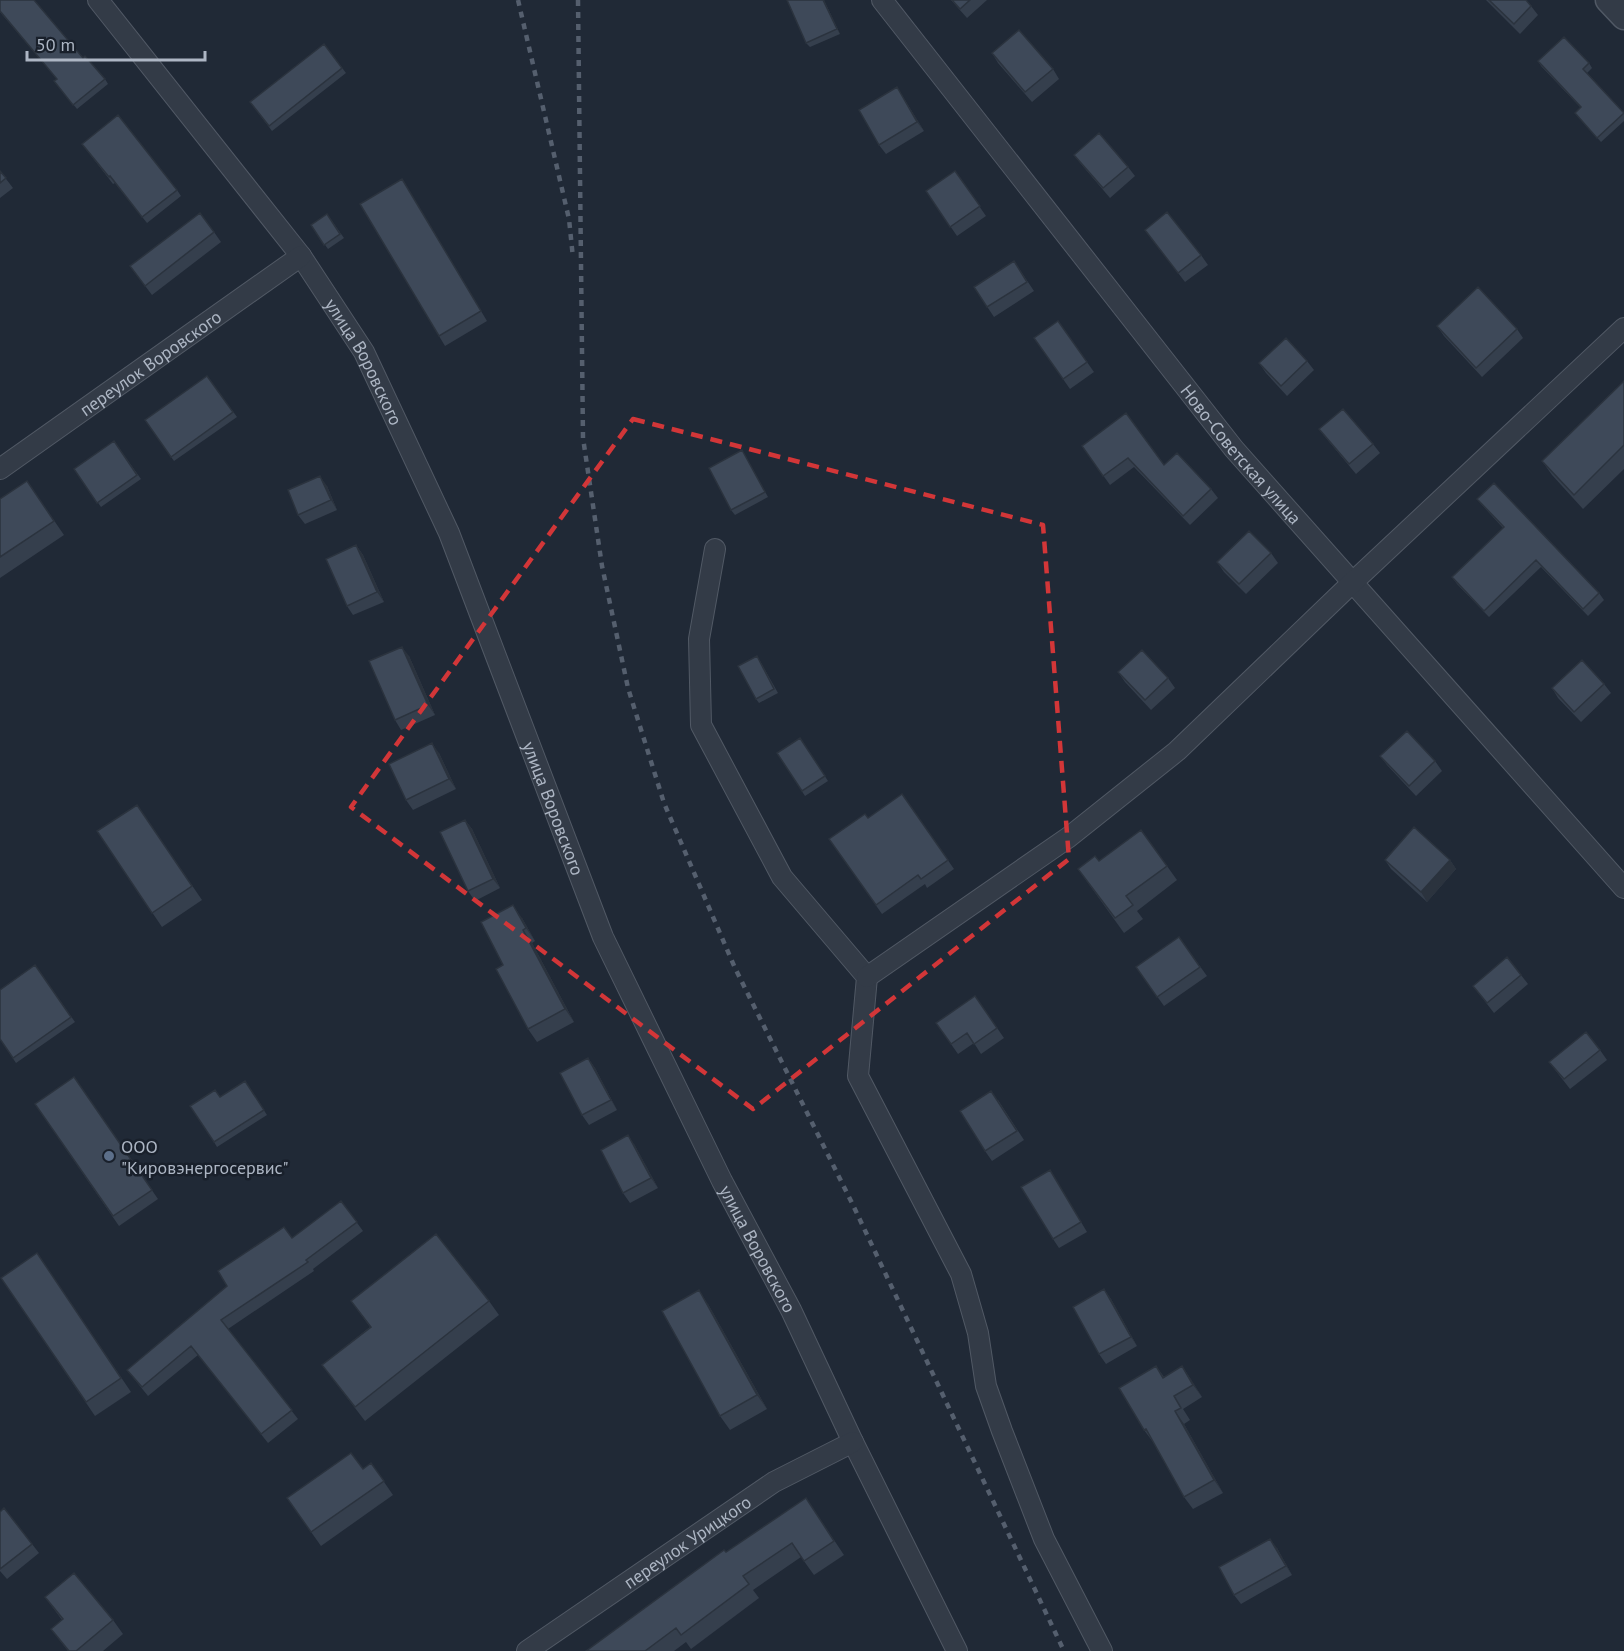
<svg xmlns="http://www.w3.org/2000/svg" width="1624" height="1651" font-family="'PT Sans',sans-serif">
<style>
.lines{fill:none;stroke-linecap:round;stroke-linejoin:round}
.minor-casing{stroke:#515965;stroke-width:22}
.tertiary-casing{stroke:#515965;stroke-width:27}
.minor{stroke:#333b47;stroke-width:20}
.tertiary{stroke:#333b47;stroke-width:24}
.rail{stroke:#555f6e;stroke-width:4.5;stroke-dasharray:6 6;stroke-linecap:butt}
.wall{fill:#353f4d}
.shaded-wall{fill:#2b333e}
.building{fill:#3e4959;stroke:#2b333e;stroke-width:1.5}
.marked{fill:none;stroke:#d23638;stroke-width:4.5;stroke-dasharray:12 8;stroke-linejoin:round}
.service-dot{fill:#5c6f8a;stroke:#19202b;stroke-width:2}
.labels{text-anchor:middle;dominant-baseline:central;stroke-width:5;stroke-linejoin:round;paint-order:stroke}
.street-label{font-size:18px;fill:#adb6c4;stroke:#19202b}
.poi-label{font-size:18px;fill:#adb6c4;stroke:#19202b;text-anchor:start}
</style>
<rect width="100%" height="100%" fill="#202936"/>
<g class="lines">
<!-- minor casing -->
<g class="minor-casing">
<g id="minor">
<path id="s1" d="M98,0L301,256L364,352L449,533L603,937L722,1181L791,1310L853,1442L957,1651"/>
<path id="s2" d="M882,0L1234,449L1624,888"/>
<path id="s3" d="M0,469L301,256"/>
<path d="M715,549L699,639L701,725L782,877L867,977L858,1076L961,1274L978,1333L986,1386L1002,1431L1044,1539L1102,1651"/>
<path d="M867,977L1069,837L1177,751L1353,582L1624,328"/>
<path id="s4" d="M527,1651L774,1482L853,1442"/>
</g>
</g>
<!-- tertiary casing -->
<g class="tertiary-casing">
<path id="tertiary" d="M1608,0L1624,17"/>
</g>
<!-- minor -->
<use href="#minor" class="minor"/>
<!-- tertiary -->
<use href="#tertiary" class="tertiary"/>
<!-- rail -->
<path class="rail" d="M518,0L569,219L573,258
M578,0L583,438L602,566L628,688L664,803L735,968L852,1203L1064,1651"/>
</g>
<!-- wall -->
<path class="wall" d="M0,0L83,58L105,79L108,84L77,109L58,86L57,79L0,12Z
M824,0L840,34L810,47L806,43Z
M951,0H987L967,18Z
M1486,0H1526L1531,6L1538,15L1520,34Z
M324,44L346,73L272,131L250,102Z
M992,53L1053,69L1059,79L1032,102L998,63Z
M1538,61L1589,63L1592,68L1587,73L1624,113V121L1601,142L1575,113L1581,108L1541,66Z
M897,87L924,131L886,154L879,145Z
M82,144L177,190L181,196L147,223L115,183L113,184Z
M1074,155L1128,167L1135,176L1110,198L1081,164Z
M0,171L13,188L0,198Z
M955,171L986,216L957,236L926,191Z
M402,179L408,189L487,321L445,346L439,336Z
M327,214L344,238L328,249L311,225Z
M1145,230L1201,255L1208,265L1185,282Z
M214,232L221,242L152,295L130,266Z
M1014,261L1034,291L994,317L974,287Z
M1058,321L1094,372L1070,389L1034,338Z
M1437,326L1517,329L1523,338L1482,377L1444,336Z
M1307,361L1314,370L1287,396L1266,373L1259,363Z
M207,376L237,417L174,461L145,420Z
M1624,381V469L1583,509L1552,475L1542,461Z
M1319,429L1373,444L1380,453L1356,474L1326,438Z
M114,441L141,479L101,507L74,469Z
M1082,446L1164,465L1211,489L1218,498L1190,525L1134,467L1110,485Z
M742,450L768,497L735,515L731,510Z
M27,481L64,535L0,578V499Z
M327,486L337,510L305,524L298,515Z
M1477,499L1599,593L1604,600L1588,616L1541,567L1489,617L1457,584L1452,577L1503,528L1482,505Z
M356,545L363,555L384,602L353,615L347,606Z
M1271,553L1278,563L1246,594L1224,572L1217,562Z
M409,656L435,715L401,730L395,720Z
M760,661L778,693L759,703L756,699Z
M1118,672L1168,678L1175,688L1151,710L1125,682Z
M1604,684L1611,693L1581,722L1558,698L1552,688Z
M800,738L828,781L805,796L777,753Z
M439,753L456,789L413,810L406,800Z
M1380,756L1435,761L1442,771L1416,796L1387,765Z
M902,794L954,869L927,888L925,884L882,914L829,839L868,818Z
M137,805L202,900L162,927L97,831Z
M465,820L472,829L500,888L475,901L468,891Z
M1385,860H1450L1456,869L1427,902L1391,869Z
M1099,861L1167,866L1177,880L1137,911L1143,919L1124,933L1078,869Z
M522,918L535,941L532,943L574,1022L537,1042L528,1029L503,965Z
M1179,937L1207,976L1164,1006L1136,967Z
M35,965L75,1022L16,1063L0,1039Z
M1521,975L1528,984L1494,1013L1473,986Z
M975,996L1004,1038L981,1054L974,1043L958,1054L936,1023Z
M1600,1050L1607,1060L1570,1089L1549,1062Z
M588,1058L595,1068L617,1110L589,1125L582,1115Z
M74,1077L158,1199L119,1226L35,1104Z
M245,1081L267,1115L217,1147L214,1142Z
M998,1100L1024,1140L992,1161L985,1151Z
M634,1144L658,1188L630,1203L623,1193Z
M1056,1180L1087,1232L1059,1248L1053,1239Z
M341,1201L363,1231L313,1269L314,1271L228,1329L298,1419L268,1443L198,1355L148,1396L127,1370L292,1238Z
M37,1253L131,1392L95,1416L1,1278Z
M1104,1289L1111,1299L1137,1346L1106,1364L1099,1354Z
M351,1301H489L499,1315L365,1421L322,1365L370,1327Z
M708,1304L767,1409L730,1430L720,1416Z
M1156,1366L1164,1377L1182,1366L1202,1397L1183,1409L1190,1420L1184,1424L1223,1493L1193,1509L1184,1497L1153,1442L1144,1430Z
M371,1463L393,1495L321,1546L287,1498L363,1469Z
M806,1498L844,1555L814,1575L801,1557L753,1590L759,1598L691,1649L686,1642L674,1651H586L726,1552Z
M0,1512L32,1544L39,1553L7,1579L0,1571Z
M1277,1548L1292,1575L1241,1604L1234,1595Z
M45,1597L113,1620L123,1634L103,1651H68L51,1629L62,1620Z"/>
<!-- shaded-wall -->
<path class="shaded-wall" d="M823,0H824L840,34L837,29Z
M897,87L903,97L924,131L917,122Z
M320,476L327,486L337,510L331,500Z
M356,545L363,555L384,602L377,592Z
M402,647L409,656L435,715L428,705Z
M432,743L439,753L456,789L449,779Z
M465,820L472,829L500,888L493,879Z
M1450,860L1456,869L1427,902L1421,892Z
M513,905L522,918L535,941L526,928Z
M523,930L532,943L574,1022L565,1009Z
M588,1058L595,1068L617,1110L611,1100Z
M628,1135L634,1144L658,1188L651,1178Z
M1104,1289L1111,1299L1137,1346L1131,1337Z
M699,1290L708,1304L767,1409L757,1395Z
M1182,1366L1191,1379L1202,1397L1193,1385Z
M1175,1411L1184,1424L1223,1493L1214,1480Z
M1270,1539L1277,1548L1292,1575L1286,1566Z"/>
<!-- building -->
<path class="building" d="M0,0H34L83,58L85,56L105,79L73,105L54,81L57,79L0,11Z
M787,0H823L837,29L806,43Z
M952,0H970L960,9Z
M1489,0H1526L1531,6L1514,24Z
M1019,30L1053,69L1025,92L992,53Z
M1564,37L1589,63L1583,69L1624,113L1597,138L1575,113L1581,107L1538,61Z
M324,44L342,68L269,126L250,102Z
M897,87L917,122L879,145L859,110Z
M118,115L177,190L142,217L110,176L109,177L82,144Z
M1099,133L1128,167L1103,188L1074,155Z
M0,171L6,178L0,183Z
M955,171L980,206L950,227L926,191Z
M402,179L481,311L439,336L360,204Z
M1167,212L1201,255L1178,273L1145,230Z
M200,213L214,232L145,286L130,266Z
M327,214L340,234L324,245L311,225Z
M1014,261L1027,282L987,307L974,287Z
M1478,287L1517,329L1476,368L1437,326Z
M1058,321L1087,362L1063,379L1034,338Z
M1286,338L1307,361L1281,386L1259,363Z
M207,376L233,412L171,457L145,420Z
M1624,381V445L1574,495L1542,461Z
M1343,409L1373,444L1349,464L1319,429Z
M1126,413L1164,465L1177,453L1211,489L1183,516L1128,458L1103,476L1082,446Z
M114,441L137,475L97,503L74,469Z
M742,450L765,492L731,510L709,468Z
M320,476L331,500L298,515L288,490Z
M27,481L54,521L0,557V499Z
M1494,483L1599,593L1583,609L1536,560L1484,611L1452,577L1504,527L1477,499Z
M1249,531L1271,553L1239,584L1217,562Z
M356,545L377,592L347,606L326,559Z
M402,647L428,705L395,720L369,661Z
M1142,650L1168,678L1145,700L1118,672Z
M757,656L774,689L756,699L738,666Z
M1582,660L1604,684L1574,712L1552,688Z
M1407,731L1435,761L1409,786L1380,756Z
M800,738L825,776L802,791L777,753Z
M432,743L449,779L406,800L389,764Z
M902,794L948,860L921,879L918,875L876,905L829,839L865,814L868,818Z
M137,805L192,886L152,913L97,831Z
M465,820L493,879L468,891L440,832Z
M1414,827L1450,860L1421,892L1385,860Z
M1141,830L1167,866L1126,896L1133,905L1115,918L1078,869L1095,856L1099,861Z
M513,905L526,928L523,930L565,1009L528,1029L496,969L503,965L481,922Z
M1179,937L1200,967L1157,997L1136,967Z
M1507,957L1521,975L1487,1003L1473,986Z
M35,965L71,1017L13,1058L0,1039V990Z
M975,996L997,1028L974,1044L967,1033L951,1044L936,1023Z
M1586,1032L1600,1050L1564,1079L1549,1062Z
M588,1058L611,1100L582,1115L560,1073Z
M74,1077L152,1190L113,1216L35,1104Z
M245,1081L264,1110L214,1142L190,1106L215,1090L220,1097Z
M991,1091L1017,1131L985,1151L960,1111Z
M628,1135L651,1178L623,1193L601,1150Z
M1050,1170L1081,1222L1053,1239L1021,1187Z
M341,1201L357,1222L306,1260L308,1262L221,1320L292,1410L261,1434L191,1346L142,1387L127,1370L227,1286L218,1271L284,1227L292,1238Z
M436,1234L489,1301L355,1407L322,1365L371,1327L351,1301Z
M37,1253L121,1378L86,1402L1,1278Z
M1104,1289L1131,1337L1099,1354L1073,1307Z
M699,1290L757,1395L720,1416L662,1311Z
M1156,1366L1163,1378L1182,1366L1193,1385L1174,1396L1181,1408L1175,1411L1214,1480L1184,1497L1146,1429L1144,1430L1119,1388Z
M351,1453L363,1469L371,1463L384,1481L311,1532L287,1498Z
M806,1498L834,1541L804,1561L792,1543L743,1576L749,1584L681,1635L676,1628L645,1651H586L724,1550L726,1552Z
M4,1508L32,1544L0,1569V1512Z
M1270,1539L1286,1566L1234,1595L1219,1567Z
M74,1573L113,1620L76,1651H69L51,1629L63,1619L45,1597Z"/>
<!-- marked area -->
<path class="marked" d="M633,419L1043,525L1069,859L753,1109L351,807Z"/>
<!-- markers -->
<circle class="service-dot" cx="109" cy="1156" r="6"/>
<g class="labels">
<!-- street labels -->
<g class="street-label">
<text stroke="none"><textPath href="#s3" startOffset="184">переулок Воровского</textPath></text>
<text stroke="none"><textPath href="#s1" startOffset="450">улица Воровского</textPath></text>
<text stroke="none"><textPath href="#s2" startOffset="579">Ново-Советская улица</textPath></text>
<text stroke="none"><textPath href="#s1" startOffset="936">улица Воровского</textPath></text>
<text stroke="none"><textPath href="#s1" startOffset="1422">улица Воровского</textPath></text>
<text stroke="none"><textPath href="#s4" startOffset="194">переулок Урицкого</textPath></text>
</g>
<!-- poi labels -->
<g class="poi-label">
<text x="121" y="1146">ООО<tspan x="121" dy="21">"Кировэнергосервис"</tspan></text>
</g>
</g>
<!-- scale -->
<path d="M27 51v9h178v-9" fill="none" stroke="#adb6c4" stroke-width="3"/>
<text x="36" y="51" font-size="18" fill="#adb6c4" stroke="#19202b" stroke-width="4.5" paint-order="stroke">50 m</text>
</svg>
